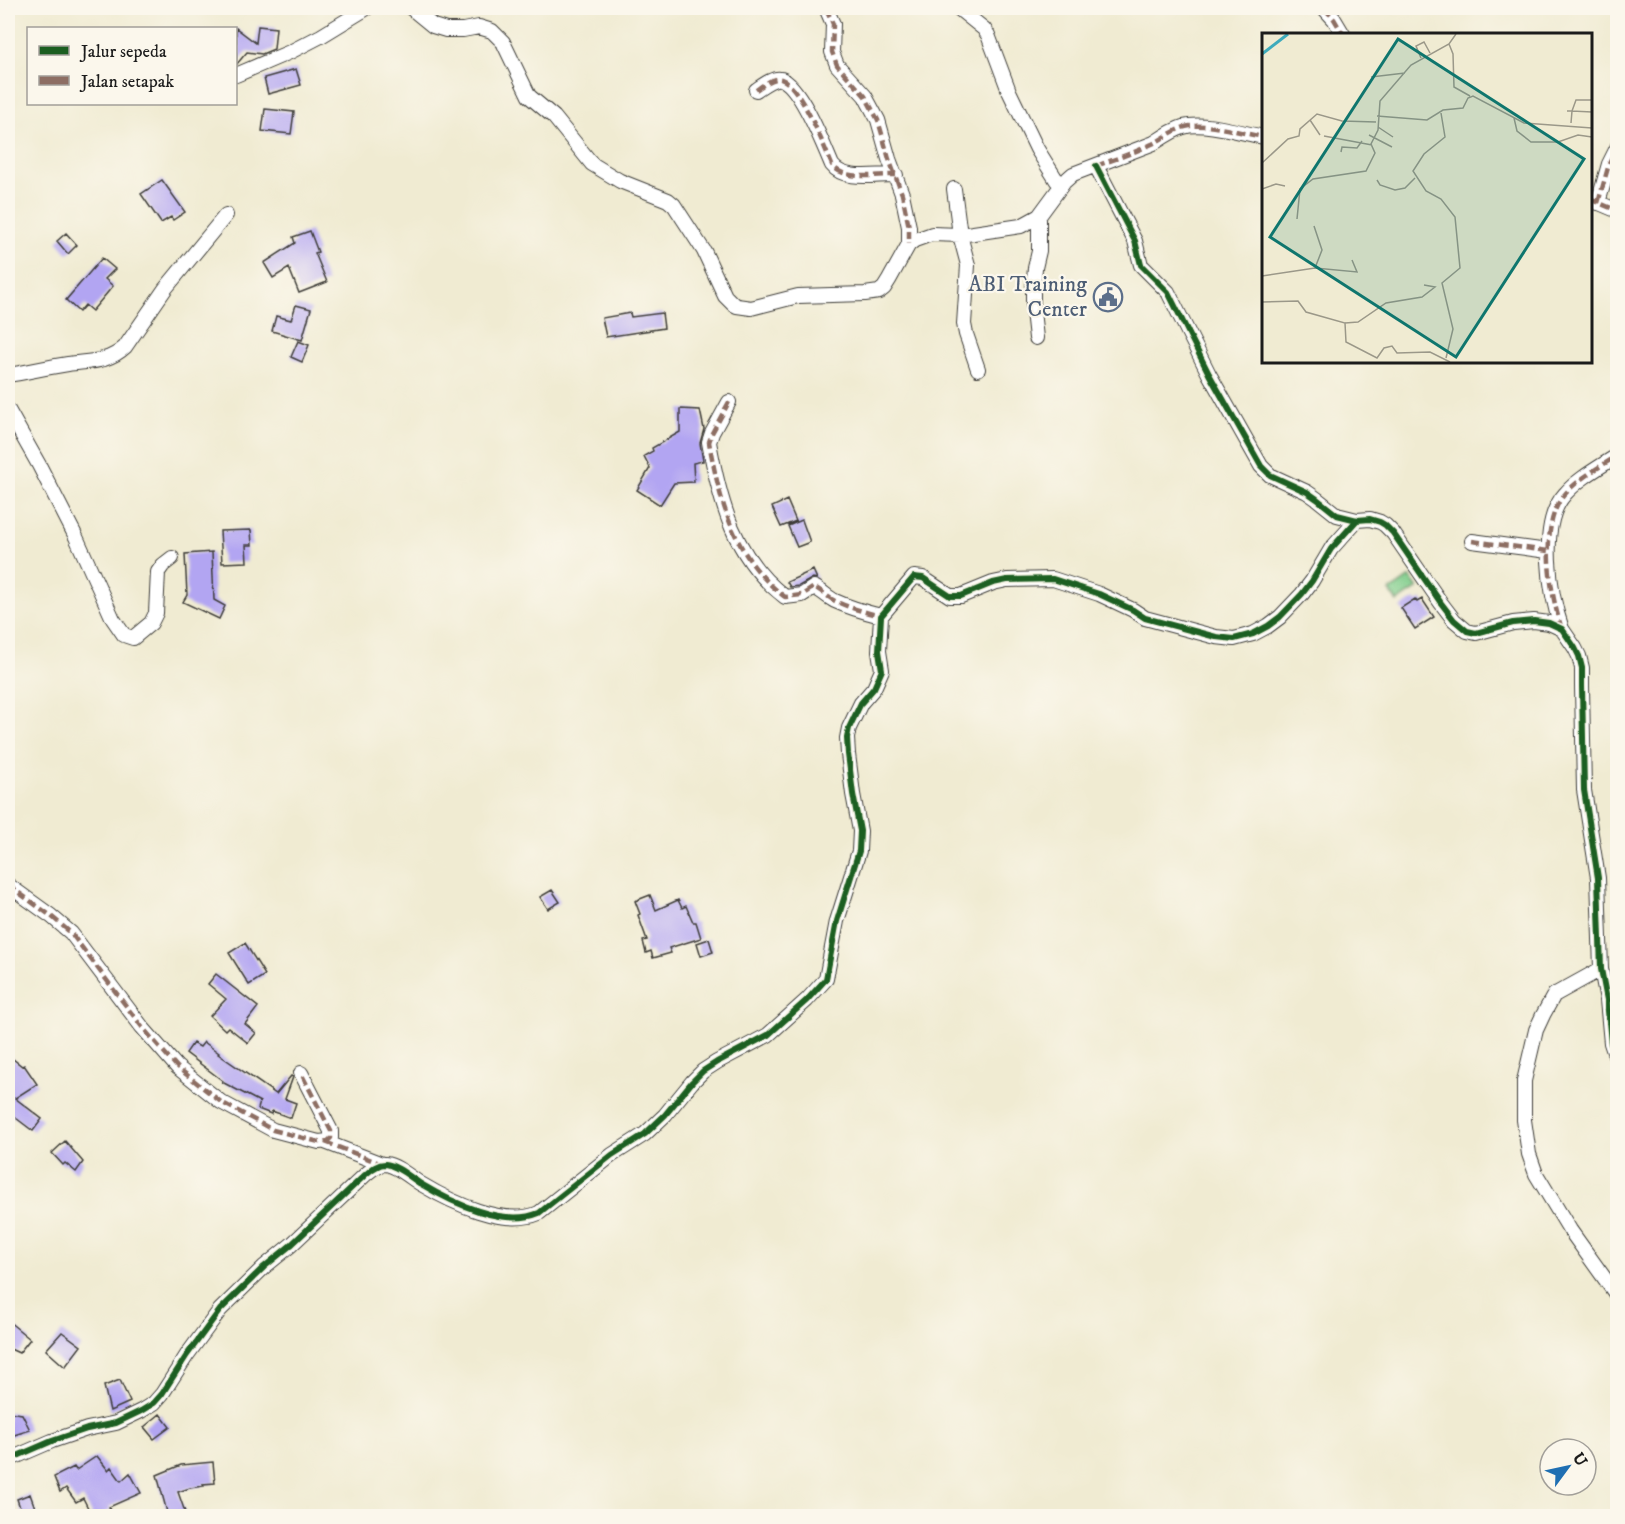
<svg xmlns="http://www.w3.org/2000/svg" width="1625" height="1524" font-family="'IM FELL DW Pica',serif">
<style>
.green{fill:#82ce8d;stroke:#4f7554;stroke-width:1.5}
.building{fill:#b2a5f2}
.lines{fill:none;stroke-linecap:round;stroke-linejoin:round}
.street-casing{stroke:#3c3b37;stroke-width:16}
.street{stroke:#fff;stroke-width:14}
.quiet{stroke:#8d6e63;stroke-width:4.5;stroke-dasharray:9 4.5;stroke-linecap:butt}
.cycleway-casing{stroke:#fbf7ec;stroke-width:10}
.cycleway{stroke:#1b5e20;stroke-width:6}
.labels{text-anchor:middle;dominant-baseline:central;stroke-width:4.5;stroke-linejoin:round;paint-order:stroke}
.service-label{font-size:22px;fill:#4e5e75;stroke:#fbf7ec;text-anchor:end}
.inset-river{fill:none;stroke:#3eabbc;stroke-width:3}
.inset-road{fill:none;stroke:#9b9889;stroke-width:1.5}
.view{fill:#0f766e;fill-opacity:0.15;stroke:#0f766e;stroke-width:3}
.inset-edge{fill:none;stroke:#1c1c1c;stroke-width:3}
</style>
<rect width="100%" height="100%" fill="#fbf7ec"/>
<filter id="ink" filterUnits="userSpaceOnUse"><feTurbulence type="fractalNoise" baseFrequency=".0167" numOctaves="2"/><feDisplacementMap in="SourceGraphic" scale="12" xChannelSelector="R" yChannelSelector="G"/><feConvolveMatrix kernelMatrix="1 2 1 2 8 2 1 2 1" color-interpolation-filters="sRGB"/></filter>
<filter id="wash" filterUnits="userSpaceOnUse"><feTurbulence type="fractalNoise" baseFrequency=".008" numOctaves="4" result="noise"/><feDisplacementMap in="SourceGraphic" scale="24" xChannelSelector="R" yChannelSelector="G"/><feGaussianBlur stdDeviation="1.35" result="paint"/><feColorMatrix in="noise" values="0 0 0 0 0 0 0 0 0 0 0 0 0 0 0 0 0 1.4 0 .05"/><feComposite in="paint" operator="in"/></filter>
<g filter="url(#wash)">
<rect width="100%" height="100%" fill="#f0ebd2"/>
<!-- green -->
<path class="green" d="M1410,577L1418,588L1397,602L1390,591Z"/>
<g id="blocks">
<!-- building -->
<path class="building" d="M258,26L276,28L274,49L262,54L247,52L236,65V28L256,43Z
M296,69L301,85L268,94L264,78Z
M265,109L294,112L291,134L262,131Z
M162,180L185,212L173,220L171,217L161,223L141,194Z
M310,231L318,252L315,253L327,282L299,293L289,268L273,278L264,263L295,243L293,237Z
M66,233L77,245L68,254L57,241Z
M102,258L115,269L105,279L113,286L92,311L85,305L79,312L66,300Z
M296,305L311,309L302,340L272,331L276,316L291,320Z
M630,313L631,317L662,313L664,328L606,337L602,318Z
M298,341L309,345L302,362L291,357Z
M680,409L700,410L704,429L700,443L703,461L693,463L694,482L674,483L660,505L637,490L650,468L644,456L653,451L652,448L680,432Z
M787,500L796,521L781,527L772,507Z
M802,520L810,542L797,547L788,526Z
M251,530L252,545H246L247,562L222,563L220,531Z
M212,552L214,600L225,606L219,619L183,602L187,595L185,554Z
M813,570L817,579L813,578L799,586L790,587L787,582Z
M1415,599L1417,602L1422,599L1434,617L1415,629L1401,608Z
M552,890L560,902L548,909L540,897Z
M650,895L656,910L678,900L682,908L686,906L693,922H696L701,938L669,948L671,953L653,958L651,951L646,953L643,941L647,940L638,915L640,914L635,901Z
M709,939L713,952L701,956L697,943Z
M245,943L265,975L249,985L229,953Z
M216,974L258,1007L245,1024L256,1033L248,1043L228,1027L225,1030L210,1016L226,999L208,984Z
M204,1042L219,1053L218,1054L276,1094L291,1076L293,1077L285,1099L296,1103L291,1118L272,1111L271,1114L258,1109L260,1102L222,1082L223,1081L186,1053L193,1043L200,1047Z
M8,1055L22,1066L24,1065L37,1084L15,1098L42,1119L33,1131L8,1112Z
M65,1141L83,1162L76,1172L65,1163L63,1165L52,1153Z
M8,1321L30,1339L19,1353L8,1348Z
M62,1332L81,1346L65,1367L46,1350Z
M120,1380L130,1402L110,1411L104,1386Z
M8,1412L22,1414L30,1430L8,1437Z
M160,1414L170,1427L154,1439L144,1427Z
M97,1456L108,1470L111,1467L121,1481L130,1473L141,1493L109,1507L111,1510L99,1516H92L83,1498L76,1502L66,1488L60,1492L54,1477L74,1467L76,1470Z
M213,1462L215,1483L203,1484L204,1486L190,1488L178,1492L185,1512L176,1516H168L157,1475L181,1465Z
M30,1494L38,1516H23L17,1499Z"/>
</g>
</g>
<g filter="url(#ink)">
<use href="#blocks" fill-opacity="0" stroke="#3c3b37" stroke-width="1.5"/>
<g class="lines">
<!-- street casing -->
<g class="street-casing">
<path id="street" d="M411,8L433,26L446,30H463L479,27L492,31L503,42L529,96L554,117L592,164L620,181L668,200L674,205L704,251L725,296L733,304L737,306L751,308L798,296L865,294L879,292L884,288L889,280L909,244L915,240L932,234L960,235L1021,226L1039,216L1064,182L1073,174L1154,143C1163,137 1173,130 1183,127C1204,121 1242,133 1264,137
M826,8L833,24L832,52L837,65L865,96L878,120L889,159L902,194L909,227V244
M958,8L984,29L988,35L1009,91L1037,149L1057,181L1064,182
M1324,8L1334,19L1343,34
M236,75L290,52L321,36L367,8
M756,90C762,86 773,77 781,79C800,85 824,146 832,165C845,182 876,174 896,175
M1096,166L1135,241L1141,265L1168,292L1209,374L1261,466L1270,475L1307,492L1317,499L1337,515L1357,520L1370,519L1380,522L1385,525L1393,533L1441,603L1454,620L1467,631L1476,633L1513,623L1534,621L1549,623L1562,629L1575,648L1579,656L1582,668V686L1584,790L1598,878L1601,969L1607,1000L1611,1043L1618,1064
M954,189L960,235L968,265L964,324L966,334L978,369
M1592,200L1618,211
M1598,203L1609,164L1618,146
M1036,338L1033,311V289L1035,268L1039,251V216
M8,375C27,372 48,367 68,364C89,361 108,363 125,347L165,289L226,215
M729,402L712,433L709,442C720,503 734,558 785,597L802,595L814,587C822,591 827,597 835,601C850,608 865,612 881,616
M8,410L39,465L76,537L113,619L124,635L133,638L151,623L156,613L158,572L163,565L172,558
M1472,541L1548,551
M1562,629C1550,595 1538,523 1565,494C1579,478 1600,467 1618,455
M8,885L51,916L71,933L142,1027L177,1067L221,1102L273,1130L319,1142L328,1141L331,1138V1131L301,1073
M1601,969L1554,995L1543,1015L1536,1030L1524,1081V1120L1529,1154L1536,1174L1570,1230L1618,1297
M325,1142L382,1164
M8,1460L52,1441L87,1429L116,1423L141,1411L154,1403L162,1394L187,1355L220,1310L264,1267L291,1245L365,1175C371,1170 377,1164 385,1164C397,1165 411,1178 421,1184C451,1202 504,1228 539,1213L612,1155L645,1134L665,1115L692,1082L703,1071L717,1062L768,1035L807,1000L826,979L837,921L859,851L860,831L853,794L848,754L847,738L849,728L861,703L874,688L882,670L879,651L881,616L914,577L923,578L950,596H961L993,583L1007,580L1053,579L1099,594L1133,610L1145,618L1216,637L1234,639L1253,634L1268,626L1280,617L1302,594L1312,581L1331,549L1357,520"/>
</g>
<!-- street -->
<use href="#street" class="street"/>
<!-- quiet -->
<path class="quiet" d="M826,8L833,24L832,52L837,65L865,96L878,120L889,159L902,194L909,227V244
M1324,8L1334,19L1343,34
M756,90C762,86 773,77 781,79C800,85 824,146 832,165C845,182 876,174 896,175
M1096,166C1115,159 1134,153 1152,144C1165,138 1175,128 1190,126C1214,124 1240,133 1264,137
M1590,199L1618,211
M1598,203L1609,164L1618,146
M729,402L712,433L709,442C720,503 734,558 785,597L802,595L814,587C822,591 827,597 835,601C850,608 865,612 881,616
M1472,541L1548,551
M1562,629C1550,595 1538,523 1565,494C1579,478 1600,467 1618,455
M8,885L51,916L71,933L142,1027L177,1067L221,1102L273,1130L319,1142L328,1141L331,1138V1131L301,1073
M325,1142L382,1164"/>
<!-- cycleway casing -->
<g class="cycleway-casing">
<path id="cycleway" d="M1096,166L1135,241L1141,265L1168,292L1209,374L1261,466L1270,475L1307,492L1317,499L1337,515L1357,520L1370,519L1380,522L1385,525L1393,533L1441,603L1454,620L1467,631L1476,633L1513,623L1534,621L1549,623L1562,629L1575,648L1579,656L1582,668V686L1584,790L1598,878L1601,969L1607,1000L1611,1043L1618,1064
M8,1460L52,1441L87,1429L116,1423L141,1411L154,1403L162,1394L187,1355L220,1310L264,1267L291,1245L365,1175C371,1170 377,1164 385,1164C397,1165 411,1178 421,1184C451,1202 504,1228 539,1213L612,1155L645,1134L665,1115L692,1082L703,1071L717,1062L768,1035L807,1000L826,979L837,921L859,851L860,831L853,794L848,754L847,738L849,728L861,703L874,688L882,670L879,651L881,616L914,577L923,578L950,596H961L993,583L1007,580L1053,579L1099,594L1133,610L1145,618L1216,637L1234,639L1253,634L1268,626L1280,617L1302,594L1312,581L1331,549L1357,520"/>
</g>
<!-- cycleway -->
<use href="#cycleway" class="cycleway"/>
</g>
</g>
<!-- icons -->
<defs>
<g id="civic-ring" transform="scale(1.5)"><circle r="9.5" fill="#fbf7ec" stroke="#5c6f8a" stroke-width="1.5"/><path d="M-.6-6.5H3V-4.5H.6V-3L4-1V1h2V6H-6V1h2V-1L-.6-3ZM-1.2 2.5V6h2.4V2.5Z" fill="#5c6f8a"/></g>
</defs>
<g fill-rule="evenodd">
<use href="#civic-ring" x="1108" y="297"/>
</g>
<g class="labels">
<!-- service labels -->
<g class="service-label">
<text x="1087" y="284">ABI Training<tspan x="1087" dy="25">Center</tspan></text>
</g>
</g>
<!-- overview -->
<g transform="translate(1262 33)">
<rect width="330" height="330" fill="#f0ebd2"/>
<path class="inset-river" d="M0,21L26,1"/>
<path class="inset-road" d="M187,11L191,21L192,54L208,63M159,25L154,13L162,9L168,20M109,44L143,40M305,78H310L314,67H329M179,80L183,104L162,121L151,138L164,158L179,166L193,184L198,235L180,250L191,296L184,325M115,83L165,87L181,77L201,75L206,65L211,63L262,90L330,95M252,85L255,98L269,109H296L316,102L330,104M48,87L58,102M309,90L310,78L330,79M116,94L131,104M107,102L130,114M62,103L110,112M79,119L80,114L95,115L100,108M0,130L26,106L37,103L38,96L55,81L80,88L114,89M115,147L118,152L133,157L143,155L153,145M0,156L14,151L23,153M35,186L38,156L51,146L104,138L113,120L109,111L116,97L118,68L149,32L187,11L194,1M52,193L60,217L53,235M0,243L53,235L95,239L90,227M0,269L36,268L44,279L83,290L84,309L115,325L122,315L130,313L135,320L168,319L188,329M83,290L96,289L124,270L160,264L173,254L162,252"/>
<path class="view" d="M136,6L322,126L194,324L8,204Z"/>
<rect width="330" height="330" class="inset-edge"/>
</g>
<!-- margin -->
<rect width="1625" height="1524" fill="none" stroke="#fbf7ec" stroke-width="30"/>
<!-- legend -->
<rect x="27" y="27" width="210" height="78" fill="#fbf7ec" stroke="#a29f99" stroke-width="1.5"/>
<rect x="39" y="46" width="30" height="9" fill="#1b5e20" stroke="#a29f99" stroke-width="1.5"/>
<text x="81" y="57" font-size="18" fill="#1c1c1c">Jalur sepeda</text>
<rect x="39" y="76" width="30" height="9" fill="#8d6e63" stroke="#a29f99" stroke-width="1.5"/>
<text x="81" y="87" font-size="18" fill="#1c1c1c">Jalan setapak</text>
<!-- north arrow -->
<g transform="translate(1568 1467) rotate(57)"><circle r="28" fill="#fbf7ec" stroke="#a29f99" stroke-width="1.5"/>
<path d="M0-4.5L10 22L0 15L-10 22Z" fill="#1f6fb2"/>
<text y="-9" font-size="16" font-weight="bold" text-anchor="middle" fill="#1c1c1c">U</text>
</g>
</svg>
